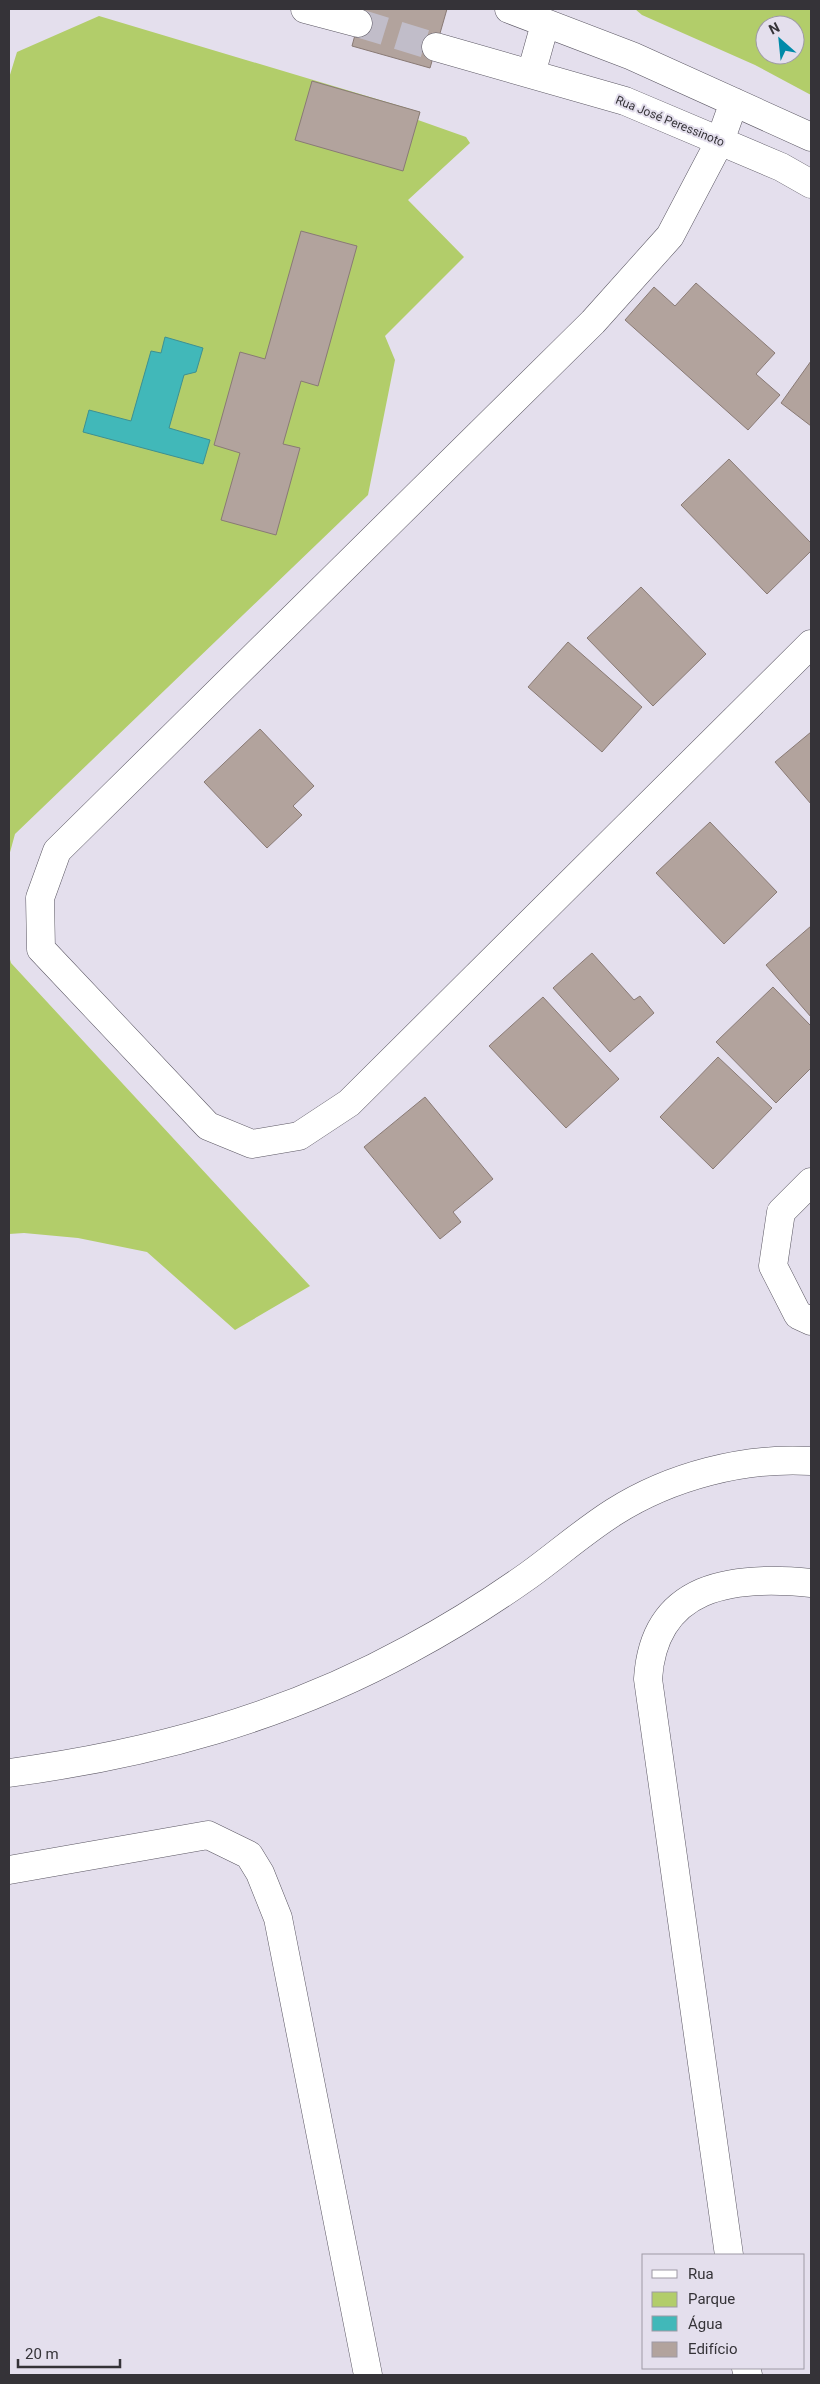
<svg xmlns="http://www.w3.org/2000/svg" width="820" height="2384" font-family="Roboto,sans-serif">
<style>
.green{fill:#b2cd6a;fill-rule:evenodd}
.water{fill:#41b8b9;stroke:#3d9092}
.building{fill:#b2a39d;stroke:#897a75}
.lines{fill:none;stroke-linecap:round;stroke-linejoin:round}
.minor-tunnel{stroke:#c1bdc9;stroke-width:28;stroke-dasharray:28 14;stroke-linecap:butt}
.minor-casing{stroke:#5b5763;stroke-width:29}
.minor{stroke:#fff;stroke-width:28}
.labels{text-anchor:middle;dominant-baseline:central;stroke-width:4;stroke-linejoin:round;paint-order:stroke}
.street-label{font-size:12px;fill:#353338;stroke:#e4dfed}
</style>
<rect width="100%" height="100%" fill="#e4dfed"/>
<!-- green -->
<path class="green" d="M635,9H811V95L755,65L642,15ZM765,25H795V55H765Z
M99,16L420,112L418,120L466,137L470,143L408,200L464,257L385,336L395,360L368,495L15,834L9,856V78L17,52Z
M9,956L11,963L310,1286L235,1330L147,1252L78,1238L24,1233L9,1234Z"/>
<!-- water -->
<path class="water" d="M165,337L203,348L196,372L184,375L169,428L210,440L203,464L83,432L89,410L131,421L151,351L161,353Z"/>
<!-- building -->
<path class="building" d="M362,9H447L430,68L352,46Z
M312,81L420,112L403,171L295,140Z
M301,231L357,246L318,386L301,381L283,444L300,448L276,535L221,520L240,453L214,445L240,352L265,359Z
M696,283L775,353L756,374L780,395L748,430L625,320L654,287L675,306Z
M811,361V426L781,403Z
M729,459L811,543V551L767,594L681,505Z
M641,587L706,654L653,706L587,638Z
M568,642L642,707L602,752L528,687Z
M260,729L314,786L293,806L302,815L267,848L204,782Z
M811,732V804L775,762Z
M710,822L777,892L724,944L656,873Z
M811,926V1017L766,965Z
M592,953L634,1000L640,996L654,1013L610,1052L553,988Z
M773,987L811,1026V1068L776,1103L716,1042Z
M543,997L619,1079L566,1128L489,1046Z
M718,1057L772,1108L713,1169L660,1117Z
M425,1097L493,1179L453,1212L461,1222L440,1239L364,1147Z"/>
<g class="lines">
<!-- minor-tunnel -->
<path class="minor-tunnel" d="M358,23L436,47"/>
<!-- minor casing -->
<g class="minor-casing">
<path id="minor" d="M305,9L358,23
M509,9L632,56L811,137
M436,47L625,101L781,167L811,184
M531,74L545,24
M734,102L720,141L670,236L593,322L57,851L40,898L41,949L208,1126L252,1144L299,1136L349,1103L811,644
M811,1182L781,1212L773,1266L798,1315L811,1321
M9,1773C150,1754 284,1718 410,1649C451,1627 491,1602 529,1575C558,1554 584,1531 614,1512C671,1476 744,1457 811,1461
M9,1870L208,1835L249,1855L260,1873L278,1918L368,2375
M729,2255L648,1679C654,1584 733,1575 811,1583
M746,2368L748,2375"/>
</g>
<!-- minor -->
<use href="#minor" class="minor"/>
</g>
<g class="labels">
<!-- street labels -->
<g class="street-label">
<text transform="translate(670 121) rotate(22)">Rua José Peressinoto</text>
</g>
</g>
<!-- border -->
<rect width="820" height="2384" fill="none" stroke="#353338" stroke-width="20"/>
<!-- legend -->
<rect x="642" y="2254" width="162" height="115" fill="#e4dfed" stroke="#9e9aa5"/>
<rect x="652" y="2270" width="25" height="8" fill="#ffffff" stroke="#9e9aa5"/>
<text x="688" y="2279" font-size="15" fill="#353338">Rua</text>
<rect x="652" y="2292" width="25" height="15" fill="#b2cd6a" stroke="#9e9aa5"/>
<text x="688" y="2304" font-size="15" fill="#353338">Parque</text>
<rect x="652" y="2316" width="25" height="15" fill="#41b8b9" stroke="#9e9aa5"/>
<text x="688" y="2329" font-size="15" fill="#353338">Água</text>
<rect x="652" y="2342" width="25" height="15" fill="#b2a39d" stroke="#9e9aa5"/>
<text x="688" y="2354" font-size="15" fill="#353338">Edifício</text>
<!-- north arrow -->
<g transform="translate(780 40) rotate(333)"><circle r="24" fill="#e4dfed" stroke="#9e9aa5"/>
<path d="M0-4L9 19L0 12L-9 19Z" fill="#008aa9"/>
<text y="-8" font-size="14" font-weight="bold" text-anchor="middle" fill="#353338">N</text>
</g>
<!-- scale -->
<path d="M18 2359v8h102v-8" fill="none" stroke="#353338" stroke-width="2.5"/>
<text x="25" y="2359" font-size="15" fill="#353338" stroke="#e4dfed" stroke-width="4" paint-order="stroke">20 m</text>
</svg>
